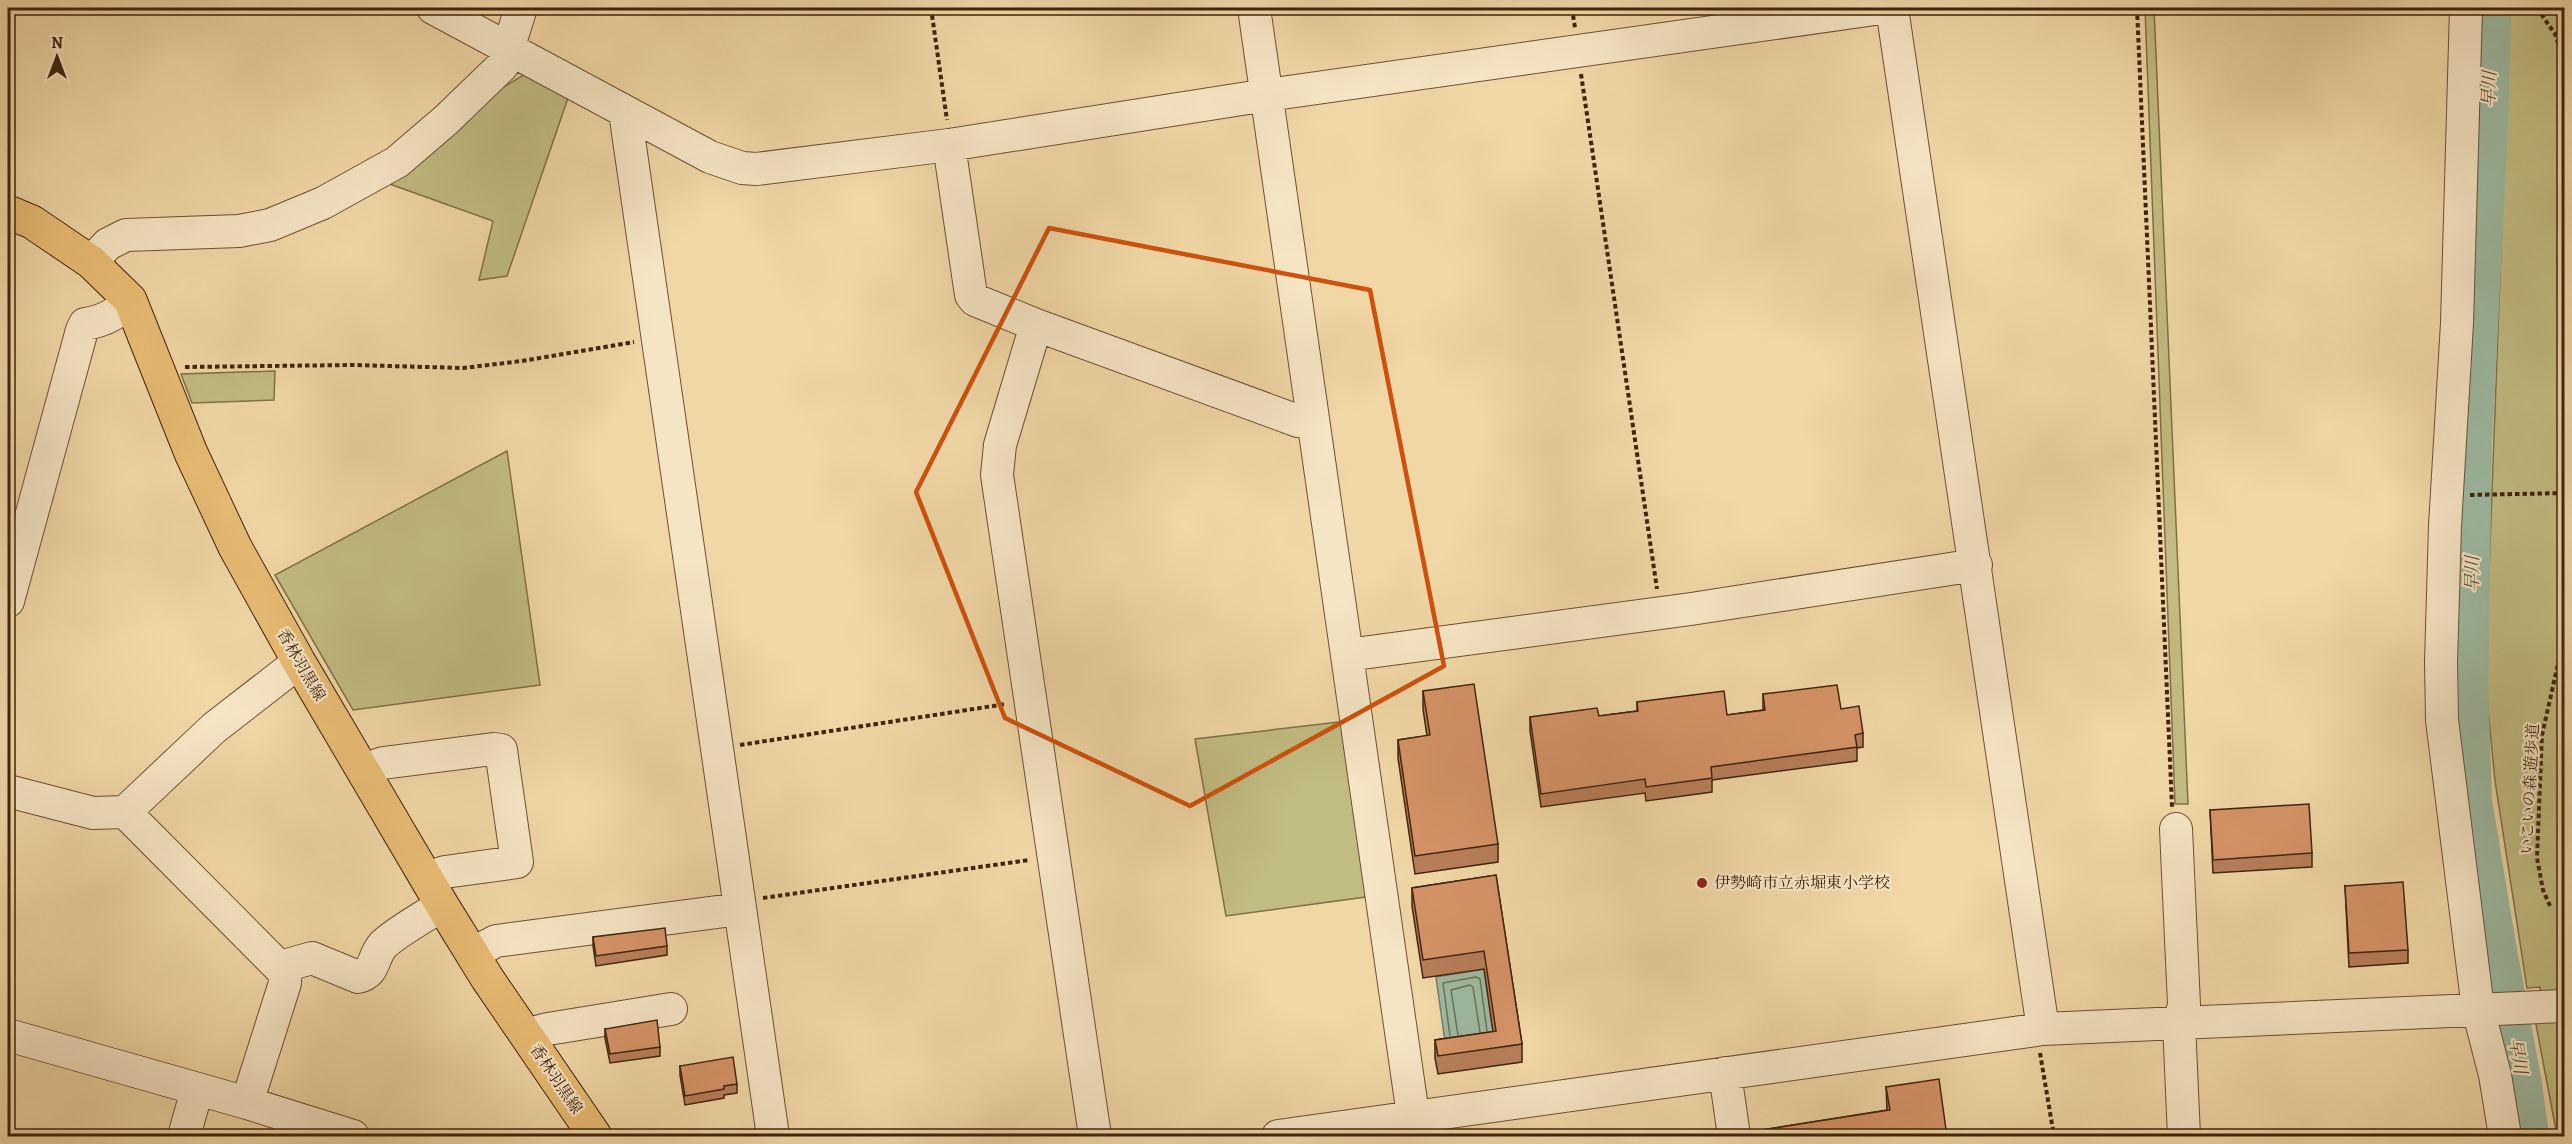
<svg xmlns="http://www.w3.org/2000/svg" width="2572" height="1144" font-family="Alegreya,'Noto Serif JP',serif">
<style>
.green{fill:#c1bc82;stroke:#807048;stroke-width:1.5}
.water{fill:#9cbaa2;stroke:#777e67;stroke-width:1.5}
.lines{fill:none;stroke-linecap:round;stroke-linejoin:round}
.shore{stroke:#6e6e58;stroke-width:1.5}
.river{stroke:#9cbaa2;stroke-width:36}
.minor-casing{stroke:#6c5034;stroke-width:34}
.major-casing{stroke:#40230e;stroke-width:35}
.path{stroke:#40230e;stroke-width:4;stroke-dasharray:4.5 3;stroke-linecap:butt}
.minor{stroke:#f6e5c5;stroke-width:32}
.major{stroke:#e8bc73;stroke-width:33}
.wall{fill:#b77e59;stroke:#40230e;stroke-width:1.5}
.building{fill:#d59367;stroke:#40230e;stroke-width:1.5}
.marked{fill:none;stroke:#cf510c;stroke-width:4.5;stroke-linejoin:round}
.poi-dot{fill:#8f2418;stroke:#f6e5c5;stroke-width:2}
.labels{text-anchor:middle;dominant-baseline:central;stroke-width:4.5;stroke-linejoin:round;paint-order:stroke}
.street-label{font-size:16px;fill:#40230e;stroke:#f6e5c5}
.poi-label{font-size:16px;fill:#40230e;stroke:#f6e5c5;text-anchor:start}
.water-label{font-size:18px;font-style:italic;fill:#574933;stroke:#f6e5c5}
</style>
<rect width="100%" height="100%" fill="#f1d7a6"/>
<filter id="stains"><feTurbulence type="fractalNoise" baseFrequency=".00333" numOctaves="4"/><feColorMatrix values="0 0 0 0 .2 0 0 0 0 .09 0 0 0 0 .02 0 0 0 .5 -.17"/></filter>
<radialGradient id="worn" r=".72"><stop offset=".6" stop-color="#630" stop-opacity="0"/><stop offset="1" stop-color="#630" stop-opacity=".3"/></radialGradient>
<!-- green -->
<path class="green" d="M2145,8H2154L2188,804H2175Z
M2510,8H2564V1136H2557L2535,1019L2541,997L2540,987L2527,988L2495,781L2485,679Z
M532,70L570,92L507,276L479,280L493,221L384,182L497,91Z
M275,371L274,400L192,403L181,374Z
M507,451L540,685L353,710L275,575Z
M1347,721L1373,896L1226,916L1195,739Z"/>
<!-- water -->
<path class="water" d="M1484,969L1496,1049L1447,1056L1436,977Z"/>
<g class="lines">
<!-- shore -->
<path class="shore" d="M1458,1035L1451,990L1470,985L1473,987L1480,1032
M1450,1036L1443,983L1476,977L1480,979L1487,1031"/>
<!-- river -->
<path class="river" d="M2493,8L2490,126L2474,448L2470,684L2474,801L2499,951L2524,1084L2531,1136"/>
<!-- minor casing -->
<g class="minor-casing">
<path id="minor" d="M433,8L710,157L742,168L756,169L949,145L1267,95L1882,8
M1254,8L1416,1136
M1892,8L2043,1029
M2466,8L2457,323L2445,526L2441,662L2442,720L2478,1009L2495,1075L2505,1136
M625,112L773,1136
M949,145L971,295L975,300L1036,325L1298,421H1313
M91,262L108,244L126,235L239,231L270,225L323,203L397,162L446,120L503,65L521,8
M1036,325L1000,445L997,475L1095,1136
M8,601L82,330L85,324C104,321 117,314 130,300
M1347,655L1691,609L1976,565
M363,770L383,763L493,749L501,750L517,862L445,872L426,878
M8,791L93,813L125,812L214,728L299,662
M125,812L285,973V983L247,1103
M2176,829L2184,1005L2179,1023L2184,1136
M472,954L496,941L740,909
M280,967L312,958L358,977C376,973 372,957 383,945C396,932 426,916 442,905
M8,1035L247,1103L353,1136
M528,1038L537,1032L548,1029L671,1009
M1725,1073L1734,1136
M184,1136L197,1090
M1278,1136L2043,1029L2564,1006"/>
</g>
<!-- major casing -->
<g class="major-casing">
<path id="major" d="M8,212L32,222L91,262L130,300L191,453L235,547L299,662L442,905L487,978L595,1136"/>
</g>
<!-- path -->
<path class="path" d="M931,8L947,120
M1572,8L1575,28
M2137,8L2172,807
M2537,8L2555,34L2564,60
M1581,74L1657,589
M2564,322V339
M185,367L353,365L463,368L522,361L634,342
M2470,495L2564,493
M740,745L1006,704
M763,898L1029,860
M2550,906L2543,890L2537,858L2542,735L2564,637
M2040,1053L2054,1136"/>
<!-- minor -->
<use href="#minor" class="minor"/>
<!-- major -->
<use href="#major" class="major"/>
</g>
<!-- wall -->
<path class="wall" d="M1423,691L1498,844V862L1415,874L1398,758V740L1427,736L1423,709Z
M1763,694L1841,709L1863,733V747L1857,748V761L1712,780V792L1646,801L1645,793L1541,807L1530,731V717L1599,716L1637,711V702L1727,715L1763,710Z
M2210,810L2312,853V867L2213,873Z
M1496,875L1522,1044V1062L1438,1074L1435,1058V1040L1493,1032L1484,969L1423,978L1412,906V888Z
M2345,886L2408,950V963L2349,967Z
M593,937L667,946V955L596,966L593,946Z
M605,1029L660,1047V1056L610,1063L605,1038Z
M680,1066L737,1084V1093L724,1095V1098L685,1105L680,1075Z
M1886,1087L1947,1137H1749V1132L1887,1110Z"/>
<!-- building -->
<path class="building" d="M1474,684L1498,844L1415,856L1398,740L1430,735L1423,691Z
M1837,685L1841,709L1859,706L1863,733L1855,735L1857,747L1711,767L1712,778L1646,787L1645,779L1541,794L1530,717L1597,708L1599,716L1638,711L1637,702L1724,691L1727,715L1765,710L1763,694Z
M2309,804L2312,853L2213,860L2210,810Z
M1496,875L1522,1044L1438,1056L1435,1040L1496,1031L1484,951L1423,960L1412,888Z
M2403,882L2408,950L2349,953L2345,886Z
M665,928L667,946L596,956L593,937Z
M657,1020L660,1047L610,1054L605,1029Z
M733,1057L737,1084L724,1086V1089L685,1096L680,1066Z
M1939,1079L1947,1137H1750L1749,1132L1890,1110L1886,1087Z"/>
<!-- marked area -->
<path class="marked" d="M1049,228L1370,290L1444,666L1190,806L1005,718L916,492Z"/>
<!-- markers -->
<circle class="poi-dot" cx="1702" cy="883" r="6"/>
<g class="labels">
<!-- street labels -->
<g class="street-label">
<text transform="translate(301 665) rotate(60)">香林羽黒線</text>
<text transform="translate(2530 789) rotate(-87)">いこいの森 遊歩道</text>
<text transform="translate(556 1079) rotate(56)">香林羽黒線</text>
</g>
<!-- poi labels -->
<g class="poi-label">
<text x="1714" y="883">伊勢崎市立赤堀東小学校</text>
</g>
<!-- water labels -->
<g class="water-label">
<text transform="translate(2489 89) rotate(-88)">早川</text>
<text transform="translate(2472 574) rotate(-89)">早川</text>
<text transform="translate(2518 1056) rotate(80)">早川</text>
</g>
</g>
<!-- margin -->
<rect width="2572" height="1144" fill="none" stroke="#f1d7a6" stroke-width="30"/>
<rect x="9" y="9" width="2554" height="1126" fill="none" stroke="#40230e" stroke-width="3"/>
<rect x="15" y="15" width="2542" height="1114" fill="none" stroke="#40230e" stroke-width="1.5"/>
<!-- north arrow -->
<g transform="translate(57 57)" stroke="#f6e5c5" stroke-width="4.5" paint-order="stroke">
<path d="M0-4.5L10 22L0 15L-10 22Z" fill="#40230e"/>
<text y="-9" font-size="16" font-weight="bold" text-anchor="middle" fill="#40230e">N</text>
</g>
<rect width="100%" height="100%" filter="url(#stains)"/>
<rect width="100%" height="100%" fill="url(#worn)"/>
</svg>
